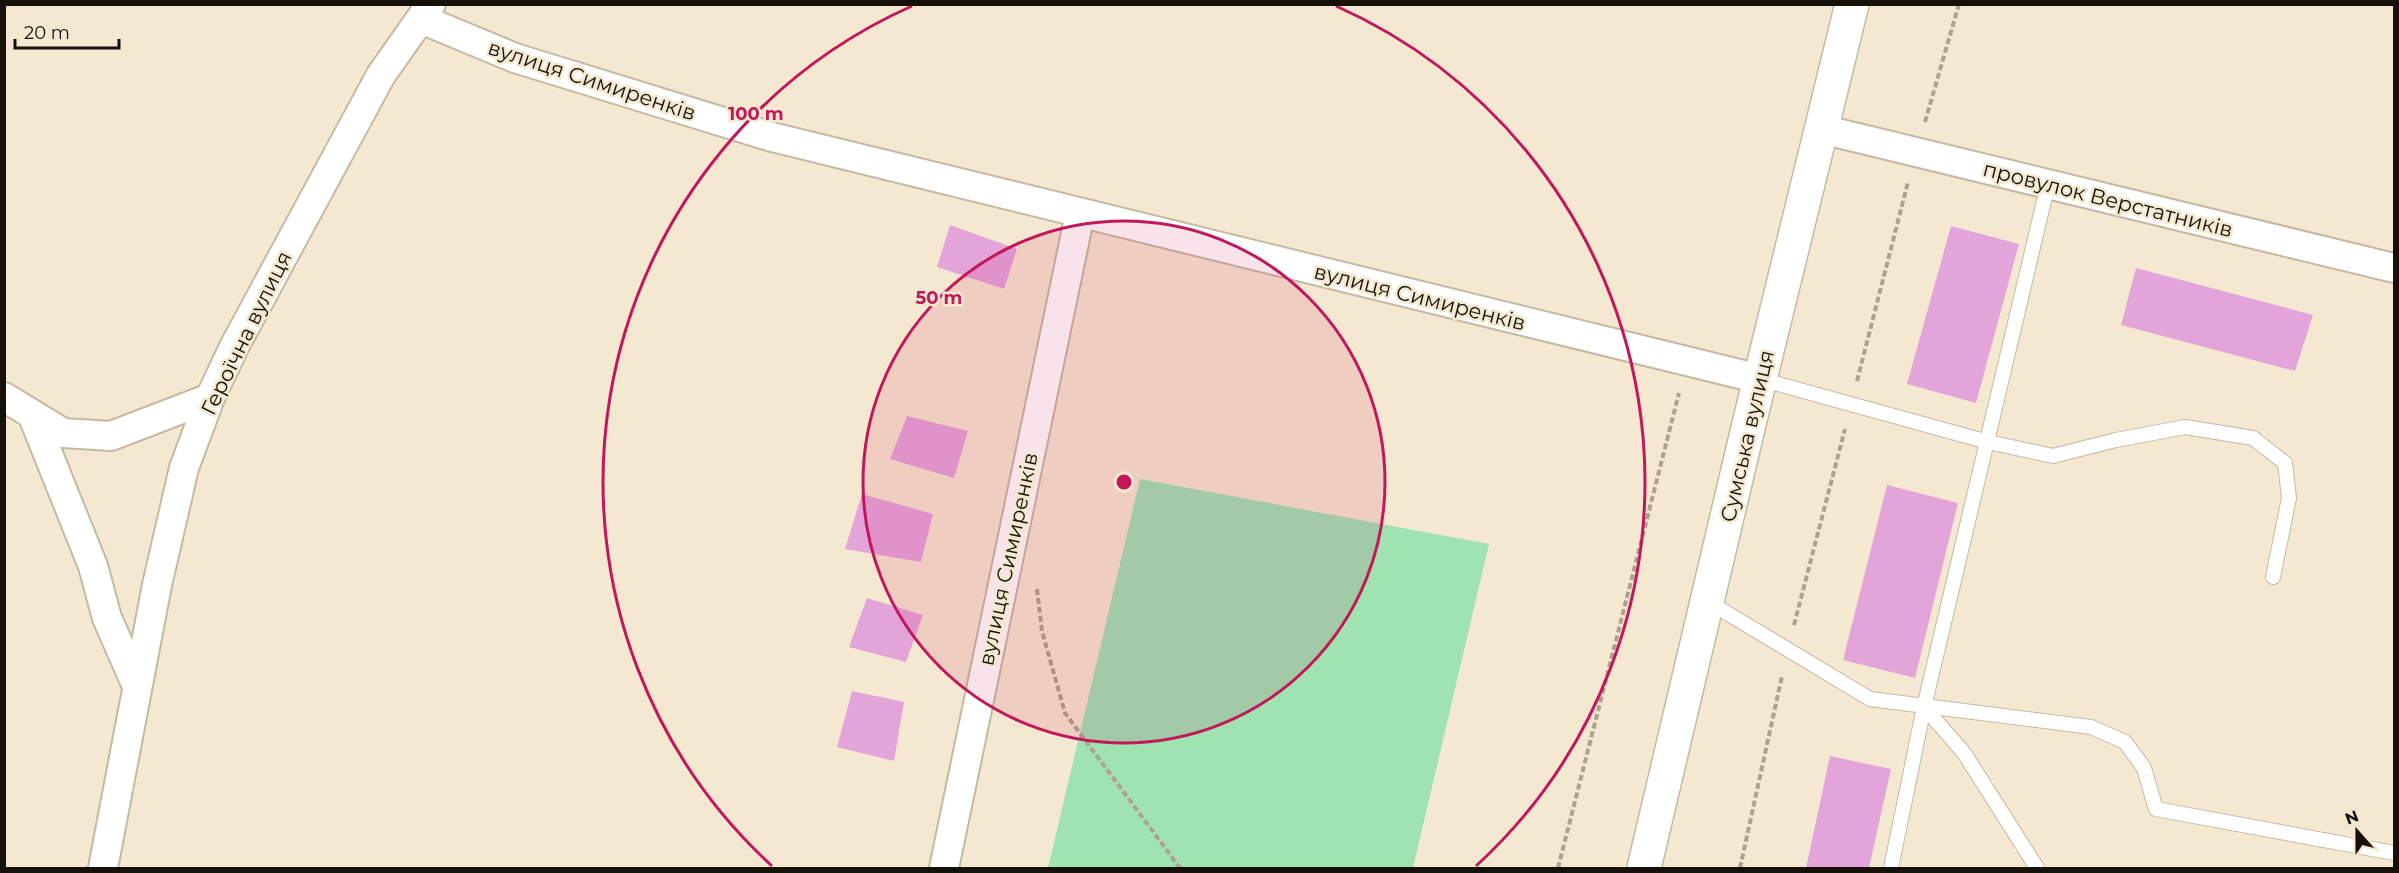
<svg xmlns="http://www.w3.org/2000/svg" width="2399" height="873" font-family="Montserrat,sans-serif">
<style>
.green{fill:#9fe3b1}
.building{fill:#e3a4da}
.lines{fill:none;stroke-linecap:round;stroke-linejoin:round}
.service-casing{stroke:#c5b9a2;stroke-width:16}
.minor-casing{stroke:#c5b9a2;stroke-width:32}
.secondary-casing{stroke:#c5b9a2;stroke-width:36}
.path{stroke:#aca28f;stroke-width:4;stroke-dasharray:6 3;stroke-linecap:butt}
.service{stroke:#fff;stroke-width:14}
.minor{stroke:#fff;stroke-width:28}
.secondary{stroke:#fff;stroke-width:33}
.ring{fill:none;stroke:#c2185b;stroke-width:3}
.labels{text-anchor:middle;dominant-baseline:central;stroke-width:5;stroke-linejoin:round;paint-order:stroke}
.street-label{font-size:21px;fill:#151109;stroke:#f5e8d0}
.centre{fill:#c2185b;stroke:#f5e8d0;stroke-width:3}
.ring-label{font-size:18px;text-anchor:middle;font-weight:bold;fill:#c2185b;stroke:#f5e8d0;stroke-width:5;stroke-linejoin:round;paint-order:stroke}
</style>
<rect width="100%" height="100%" fill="#f5e8d0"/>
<!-- green -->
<path class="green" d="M1140,479L1489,544L1413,868H1048Z"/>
<!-- building -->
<path class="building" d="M950,225L1017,249L1004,289L937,267Z
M1951,226L2019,244L1976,403L1907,384Z
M2136,268L2313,315L2295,371L2121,325Z
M907,416L968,431L954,478L890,459Z
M1887,485L1958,503L1915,678L1843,660Z
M862,494L933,514L921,562L845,549Z
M867,598L923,615L906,662L849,647Z
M852,691L904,702L894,761L837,747Z
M1830,756L1891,769L1869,868H1806Z"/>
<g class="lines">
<!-- service casing -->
<g class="service-casing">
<path id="service" d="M1760,379L1988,442L2053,456L2116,440L2185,427L2253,438L2285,463L2289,498L2273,577
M1707,601L1870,699L2091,727L2125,742L2144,768L2156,809L2394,853
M1924,707L1964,753L2037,868
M1891,868L1924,707L2048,184"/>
</g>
<!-- minor casing -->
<g class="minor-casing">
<path id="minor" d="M421,19L515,58L772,137L1760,379
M1821,129L2394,268
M4,397L63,433L111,436L210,398
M32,414L93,566L107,618L137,686
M103,868L157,585L184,468L210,398L234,347L381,75L431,4
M944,868L1080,214"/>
</g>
<!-- secondary casing -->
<g class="secondary-casing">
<path id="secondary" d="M1644,868L1748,428L1852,4"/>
</g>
<!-- path -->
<path class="path" d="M1925,122L1959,4
M1857,381L1908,182
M1037,589L1042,631L1065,713L1180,868
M1794,625L1845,429
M1558,868L1679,393
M1740,868L1782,676"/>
<!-- service -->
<use href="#service" class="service"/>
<!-- minor -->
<use href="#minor" class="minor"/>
<!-- secondary -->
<use href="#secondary" class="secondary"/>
</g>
<!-- distance rings -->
<circle cx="1124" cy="482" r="261" fill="#c2185b" fill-opacity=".12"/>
<g class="ring">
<circle cx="1124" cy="482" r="261"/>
<path d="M772 866A521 521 0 0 1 912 6M1336 6A521 521 0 0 1 1476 866"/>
</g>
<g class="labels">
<!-- street labels -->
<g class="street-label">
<text transform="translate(592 80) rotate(18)">вулиця Симиренків</text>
<text transform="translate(2108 199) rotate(14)">провулок Верстатників</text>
<text transform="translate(1420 297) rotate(14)">вулиця Симиренків</text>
<text transform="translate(246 333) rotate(-64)">Героїчна вулиця</text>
<text transform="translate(1747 436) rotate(-77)">Сумська вулиця</text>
<text transform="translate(1008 559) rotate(-78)">вулиця Симиренків</text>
</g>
</g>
<circle cx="1124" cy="482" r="9" class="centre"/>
<g class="ring-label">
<text x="756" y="120">100 m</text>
<text x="939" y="304">50 m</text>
</g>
<!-- border -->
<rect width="2399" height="873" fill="none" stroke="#151109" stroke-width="12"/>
<!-- north arrow -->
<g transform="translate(2357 831) rotate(339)" stroke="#f5e8d0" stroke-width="4.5" paint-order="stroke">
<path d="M0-4.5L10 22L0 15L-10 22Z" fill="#151109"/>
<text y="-9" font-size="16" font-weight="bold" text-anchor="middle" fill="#151109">N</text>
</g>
<!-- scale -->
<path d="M15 39v9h104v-9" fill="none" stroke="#151109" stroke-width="3"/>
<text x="24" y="39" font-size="18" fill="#151109" stroke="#f5e8d0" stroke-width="4.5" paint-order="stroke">20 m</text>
</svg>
